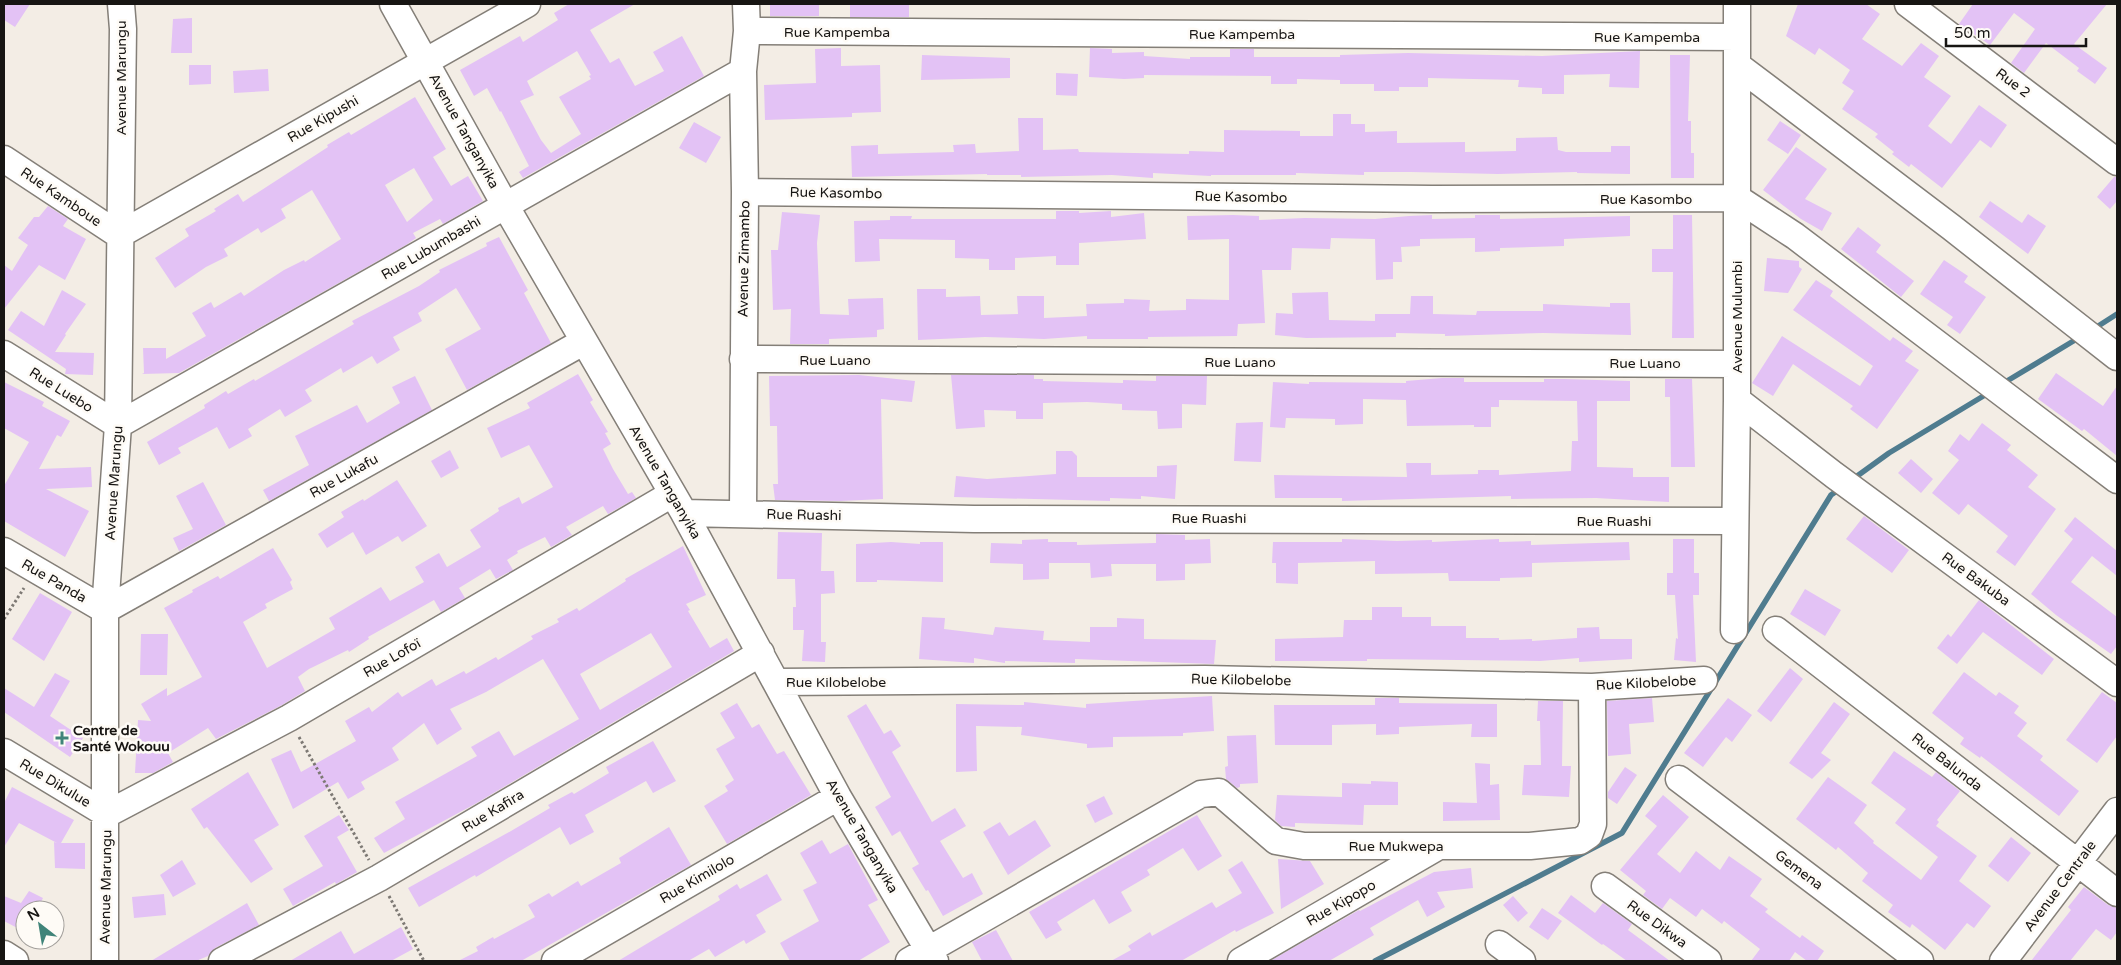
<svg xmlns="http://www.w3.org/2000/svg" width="2121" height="965" font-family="'Varela Round',sans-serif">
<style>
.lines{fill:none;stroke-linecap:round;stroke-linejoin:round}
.stream{stroke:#4f7c8f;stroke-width:5.5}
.building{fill:#e3c2f5;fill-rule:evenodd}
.minor-casing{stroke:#847f78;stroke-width:29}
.path{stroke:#7d7974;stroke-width:3;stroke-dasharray:2.5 2.5;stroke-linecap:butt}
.minor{stroke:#fff;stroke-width:26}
.poi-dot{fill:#408479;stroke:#fefbf6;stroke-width:2}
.labels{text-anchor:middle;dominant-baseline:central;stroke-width:5;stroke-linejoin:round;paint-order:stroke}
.street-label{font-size:14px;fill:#171513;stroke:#fefbf6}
.poi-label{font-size:14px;font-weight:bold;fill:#171513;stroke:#fefbf6;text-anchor:start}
</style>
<rect width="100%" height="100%" fill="#f3ede5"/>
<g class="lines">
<!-- stream -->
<path class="stream" d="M2092,330L2117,314
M2002,384L2080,337
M1853,479L1889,453L1990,392
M1375,961L1622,833L1831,495L1841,488"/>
</g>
<!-- building -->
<path class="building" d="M4,4H30L15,27L4,20Z
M569,4H635L590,30L610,63L619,58L635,86L664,71L653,52L682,36L704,76L523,178L519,172L529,166L501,111L500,112L487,88L474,96L460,70L520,36L523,42L558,20L554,13ZM577,51L591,75L589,76L591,79L559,97L581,134L551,153L541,140L520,101L534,95L527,81Z
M770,4H819V16H770Z
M850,4H909V17H850Z
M1798,4H1866L1880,14L1862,39L1902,66L1921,43L1939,56L1924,77L1951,96L1928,126L1951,144L1979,105L2007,125L1991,148L1980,140L1942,188L1911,164L1909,167L1892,154L1894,152L1875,137L1878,134L1842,109L1854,91L1842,83L1850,70L1819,48L1815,55L1786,36Z
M1973,4H2107L2074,44L2107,68L2095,84L2077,71L2079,68L2046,43L2024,73L2011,63L2035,29L2014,13L1990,45L1959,24Z
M192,18V53H171L173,19Z
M841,48V66L880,65L881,112L852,113V117L765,120L764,85L816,83L815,49Z
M1090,48L1112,49V53L1144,52V56L1190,59V57H1230V49H1254V57H1340V55L1408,53L1542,56L1640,51L1639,88L1609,87L1610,74L1564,75V94H1542V88L1518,87L1519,80L1428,78V87H1399V91H1374V84H1340V80L1297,79V84H1271V76L1144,75V78L1124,79L1089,77Z
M922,55L1010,58V78L921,80Z
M1670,55H1690L1688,121H1691V153H1694V178H1671Z
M189,65H211V84L189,85Z
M268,69L269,91L234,93L233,71Z
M1056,73L1078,74L1077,96L1056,95Z
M415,97L446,149L433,157L451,186L468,176L483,201L443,224L440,219L413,233L416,238L406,245L179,373L142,374L144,373L143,348H166V359L206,336L192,313L211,302L214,308L241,292L244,296L284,270L304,260L305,262L341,239L312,190L281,209L286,218L261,233L258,228L224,249L228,256L206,267L175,288L155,258L189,236L185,229L216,211L214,209L238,194L243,202L328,147L327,145L349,132L351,135ZM414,168L433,200L407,222L385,185Z
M1333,114H1351V124H1365V132L1397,131V143L1465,142V152L1516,151V138L1557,137L1558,150L1566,152H1611V146H1630V174L1577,173V172L1498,174L1411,172H1364V175L1296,173V175H1211V176L1153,173V178L1112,175L1021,177V175H987V174L852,177L851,146L878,145V154L954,152L953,145L975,144L976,153L1019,151L1018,118H1043V150L1078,149L1079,152L1189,154V151L1224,152V130L1300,131V136H1333Z
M1780,121L1801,135L1788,154L1767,140Z
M694,122L721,137L706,163L679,148Z
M1796,147L1827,169L1805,199L1832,213L1822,231L1801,219L1763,190Z
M2114,177H2117V201L2110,209L2097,197Z
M1990,201L2022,223L2028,214L2046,226L2028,254L1979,217Z
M48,206L68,219L63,226L86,239L65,280L39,265L4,309V265L12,271L28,245L18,238L34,217H39Z
M1056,211H1079V213L1111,211V217L1144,213L1146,239L1079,243V265H1056V256L1015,258V270H989V259L955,258V240L879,239L880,261L855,262L854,221L890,220V216H912L911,219H1056Z
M782,212L820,215L817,243L820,314L849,315L848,299L883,298L884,329L877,330V337L829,339V344H790L791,309L773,310L771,250H778Z
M1233,215L1259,216V220L1305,218L1375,219L1409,216L1432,215V219L1475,218V215H1500V219L1630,216V236L1564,239V246L1500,248V251L1475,252V238L1420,239V246L1401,247L1402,262H1393V279L1376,280L1375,239L1331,238L1330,249L1292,248L1291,270H1262L1265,323L1238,324L1237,336L1148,337V339H1087V336L1044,339L985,337L918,340L917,289H946V297L980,296L981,315L1018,314L1017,296H1044V318L1087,316L1086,304L1124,303V299L1150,300L1149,311L1186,310V299L1229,300V239L1188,240L1187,216Z
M1673,215H1692L1694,338H1672L1673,272H1652V249H1673Z
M1858,227L1881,245L1876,252L1914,281L1901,297L1841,249Z
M499,237L528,290L524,293L551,343L467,390L445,349L481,329L456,288L418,313L422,321L393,337L400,350L377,364L372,356L343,373L341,368L305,390L312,401L285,417L280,409L248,429L252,436L229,449L217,427L178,448L181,453L159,465L147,442L205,408L204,405L226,391L228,394L254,379L255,381L354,324L352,321L419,286L440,272L439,270L487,246L486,243Z
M1767,258L1799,261V267L1802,269L1788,293L1764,291Z
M1944,260L1968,276L1964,282L1986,297L1960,334L1947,325L1953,317L1920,294Z
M1816,280L1833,291L1830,296L1890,341L1893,337L1913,351L1905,361L1919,370L1877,429L1850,409L1853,406L1793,364L1773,396L1752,383L1782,336L1860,386L1873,366L1793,310Z
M62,290L86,304L65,334L66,335L55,352L94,353L93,375L65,374L66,369L8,330L21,311L44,326Z
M1328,292L1329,320L1375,321V314H1410L1411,296H1433V314L1476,315L1477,311H1543V304L1610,307V303H1630L1631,335L1543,333L1445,336V334L1396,333V337L1306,338L1275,335L1276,313L1293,314L1292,293Z
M2056,373L2103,406L2117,386V456L2084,429L2082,431L2038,399Z
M578,374L593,400L590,402L608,432L605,433L611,444L603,449L613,469L628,494L632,492L636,498L608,514L603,506L566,527L572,535L551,547L545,537L517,551L518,553L507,560L513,570L496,579L490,569L459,588L465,598L441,612L434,600L368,637L369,639L349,652L348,650L309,669L298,677L305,691L282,705L216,739L208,728L168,753L173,762L153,773H135L138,720L151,721L141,704L167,688V696L202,677L164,608L193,592L192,590L218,576L220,579L273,548L292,580L290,582L293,589L265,604L267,608L243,622L267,668L335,629L329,618L381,587L390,601L424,582L415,567L439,553L447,567L481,547L470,530L499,511L498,508L519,497L522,504L553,487L529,445L501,458L487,428L530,408L527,403Z
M859,375L915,381L912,402L881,399L883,499L841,501L775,500L773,484H778L777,426H770L769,376Z
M951,375H1034V379H1043V381L1123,383V380L1156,381V376H1207L1206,405L1182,404V428L1158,429L1157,411L1122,410V404L1087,402L1043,403V419H1016V411L984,410L985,427L956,429Z
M415,376L432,410L269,501L263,490L309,465L295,436L357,405L367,423L400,403L392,387Z
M1442,378H1464V382H1544V379H1564L1630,381V401H1597V467L1633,468V477H1669V502L1596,498L1511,499V496L1342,501V498H1275L1274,475L1407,477L1406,463H1431V475L1478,474V470H1499V475L1571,471L1572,441H1578L1577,401L1499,400V407H1491V427H1474V425L1407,426L1406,400L1363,399V424L1335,425V419L1286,418L1285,428L1270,427L1273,382L1309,384V382L1406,383V381Z
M1665,379H1692L1695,467H1671L1670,397H1665Z
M4,382L44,402L42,406L70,421L61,437L57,435L39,469L91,467L92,487L46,489L89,511L65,557L4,521V486L29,442L4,428Z
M1263,422L1261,462L1234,461L1236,423Z
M1982,423L2011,445L2007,450L2038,475L2028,487L2056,509L2015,566L1996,552L2008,536L1968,504L1959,515L1932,493L1959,460L1948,451L1960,434L1969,441Z
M450,450L459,468L441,478L431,461Z
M1056,451H1072L1077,456V477H1157V466L1177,465L1175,499L1141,496V499L1110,498V501L954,497L956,476L987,479L1056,474Z
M1911,459L1933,479L1921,493L1898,473Z
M397,480L427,526L402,542L398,536L366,555L353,532L327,548L318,534L344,517L341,512L363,499L364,501Z
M203,482L226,525L179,551L173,538L193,529L176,496Z
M1864,516L1909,550L1892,573L1846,539Z
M2075,517L2117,551V576L2092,556L2071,582L2117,617V646L2111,654L2056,615L2031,594L2073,539L2064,531Z
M778,532L822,533L821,571H834L835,593L821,594V642H826L825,662L802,661L804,630H793V607H796L795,579H777Z
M1156,534L1185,535V540L1210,539L1211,563L1185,564V580L1156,581V564H1111L1112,576L1091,578L1090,563H1049V579L1023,580V564L990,563L991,543L1022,544V540L1048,539V542H1077V545L1156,543Z
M1342,539L1397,541L1432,540V542L1499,539V542L1531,541V545L1629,542L1630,560L1532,563V577L1500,578V581H1449L1448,573L1375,574V561L1298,563V584L1276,583V563H1272L1273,542H1342Z
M1673,539H1694V573H1699V595H1693L1696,662L1674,660L1676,638L1678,639L1675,595H1667V573H1673Z
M891,542L920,544V542H943V582L877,580V582H856V544Z
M683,546L706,595L686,604L690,610L688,611L710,648L727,638L734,651L475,804L384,853L374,838L405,819L395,802L477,756L471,747L499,731L514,756L579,719L543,659L486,692L450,709L462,729L437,745L424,723L392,748L399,760L361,782L365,789L348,799L338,782L293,809L271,759L291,750L301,772L356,741L345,721L369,707L372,712L398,692L402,697L432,679L436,686L464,671L466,674L496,657L498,660L533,639L531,636L559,622L557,619L577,608L579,611L626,581L625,579ZM651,633L672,667L600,710L580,674Z
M1805,589L1841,610L1825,636L1790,614Z
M40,593L72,612L44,661L12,639Z
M1979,600L2054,659L2042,675L1983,632L1957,664L1937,648L1948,634L1951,637Z
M1372,607H1402V617H1431V626H1466V638H1499V640L1532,639V641L1577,638V628L1599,627L1600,639H1632V659L1579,662V658L1540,661L1367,659V661H1275V639L1343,637L1344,620H1372Z
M922,617L945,618L944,629L993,635L995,627L1044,631L1043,640L1090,642V627H1117V618L1144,619V639L1216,640L1214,664L1075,659V663L1005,661V663L974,658V663L919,659Z
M141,634H168L167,675H140Z
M1790,668L1803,679L1771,722L1757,711Z
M1964,672L1996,696L1999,692L2019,706L2014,713L2027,723L2017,736L2043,756L2040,760L2079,791L2059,816L1981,756L1980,758L1960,744L1964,738L1932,713Z
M55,673L70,681L50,716L83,738L70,757L4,712V688L34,707Z
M2102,692L2117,703V736L2097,763L2066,740Z
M1212,696L1214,731L1183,733V736L1113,737V747L1087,748V744L1021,735L1022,727L976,726L977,771L956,772V704L1024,705V702L1086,708V704Z
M1375,698H1399V703L1497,704V737H1471L1472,724L1399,727V734L1376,735V724L1332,725V745H1275L1274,705H1375Z
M1652,698L1654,722L1629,724L1631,754L1608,756L1607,701Z
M1728,698L1752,715L1732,742L1726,737L1703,767L1684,753Z
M1538,701H1563L1562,766H1571L1569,797L1522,795L1524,765H1541L1540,721H1537Z
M1834,702L1850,714L1821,753L1831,760L1812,779L1789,763Z
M737,703L752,728L759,724L777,754L784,751L811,795L727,844L704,806L728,791L725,786L734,780L716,749L735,738L720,713Z
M866,704L884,734L891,730L901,746L892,752L932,822L955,808L966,826L940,841L963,878L972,873L983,894L943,916L928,890L926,891L912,868L919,864L900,831L892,836L875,807L891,797L847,716Z
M1256,735L1258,783L1240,784V787L1237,788L1226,779L1225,767L1228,766L1227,736Z
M653,741L676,781L653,793L646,781L585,815L594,832L570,845L560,827L476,877L475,875L419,907L408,888L511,831L550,808L548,805L572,792L574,794L609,773L606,767Z
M1894,751L1932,777L1936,772L1960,791L1937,820L1939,822L1936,826L1977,856L1959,881L1991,906L1974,928L1967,923L1945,950L1912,924L1910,928L1888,912L1893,905L1862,881L1868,873L1838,847L1836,850L1796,819L1828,777L1867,805L1854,823L1874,841L1873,843L1921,880L1938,857L1895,823L1906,809L1871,783Z
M1475,763L1490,764V785L1499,784L1500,820L1443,821V802L1477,803Z
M1625,767L1637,775L1617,804L1608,798V792Z
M248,772L279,825L254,840L273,869L251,883L207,827L204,829L191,809Z
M1371,781L1398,782V805H1364L1363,825L1295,823V827L1281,826L1275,820L1277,795L1342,797V783L1371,784Z
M12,787L74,820L61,843H85V869L55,868L54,842L57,843L19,823L4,847V803Z
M1663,795L1689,817L1657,854L1680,873L1696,851L1720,870L1729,856L1762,879L1750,896L1768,909L1765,912L1800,938L1802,935L1824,951L1817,961H1807L1795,952L1789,961H1751L1760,949L1724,921L1722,924L1702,909L1696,917L1670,898L1662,909L1643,895L1646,891L1620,870L1657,826L1645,816Z
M1104,796L1113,814L1095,823L1086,805Z
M339,815L349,830L337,837L357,872L336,884L335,882L293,906L283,889L323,866L304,836Z
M1197,815L1222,856L1198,871L1183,848L1147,870L1150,875L1121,892L1132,911L1109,924L1094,899L1057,922L1062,930L1046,939L1029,912Z
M1035,820L1051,846L1008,875L983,832L1000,822L1009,836Z
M669,827L691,865L521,961H458L478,951L476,947L493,937L494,939L535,917L528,905L549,893L552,897L578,881L581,886L621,863L619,858Z
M2011,837L2031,853L2008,882L1988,866Z
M822,840L830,854L848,844L878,900L868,905L890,942L858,961H790L780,943L819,921L803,890L817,883L800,853Z
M1278,859L1310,861L1324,884L1281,909Z
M182,860L196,884L173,897L160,875Z
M1242,861L1274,913L1236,932L1235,930L1181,961H1111L1131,950L1128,946L1150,932L1152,936L1212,902L1216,908L1242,893L1228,870Z
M1471,868L1473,888L1437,892L1445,907L1427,917L1418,900L1370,928L1374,935L1329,961H1270L1359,910L1360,911L1434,872Z
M767,874L782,900L756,915L766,932L746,944L744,940L715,957L709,949L688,961H618L720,900L718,896L737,884L740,889Z
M2084,887L2108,905L2117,908V932L2111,940L2096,929L2070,961H2031L2071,910L2068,907Z
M29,891L43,898L37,910H25V932L4,921V896L21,903Z
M164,894L166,915L134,918L132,897Z
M1571,895L1595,913L1603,903L1632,924L1628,930L1670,961H1627L1603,944L1602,945L1558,913Z
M1513,896L1528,913L1518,922L1503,905Z
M247,903L259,925L215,948L208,956L196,961H151Z
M1542,908L1562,921L1548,940L1529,927Z
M401,927L413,949L391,961H290L341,931L354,954Z
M996,930L1013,961H982L972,942Z"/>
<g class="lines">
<!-- minor casing -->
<g class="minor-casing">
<path id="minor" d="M393,4L505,205L684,513L838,797L935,961
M1908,4L2117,162
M747,31L1737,37
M1737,65L1951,227L2117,357
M4,159L119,235L527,4
M745,192L1432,199L1737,198L1795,236L2117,480
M4,354L118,425L743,71
M743,359L1736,364
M1737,400L1834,475L2117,683
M684,513L974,519L1735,521
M743,513L745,192L743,71L747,31L746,4
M4,551L105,610L583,342
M1734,630L1737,400V4
M1776,630L2117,893
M777,682L1205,679L1592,687L1704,680
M4,752L107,814L289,718L672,494
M1679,779L1920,961
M1605,886L1708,961
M1499,944L1522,961
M4,954L15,961
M105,961V610L118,425L123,29L121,4
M222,961L379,878L761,653
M555,961L838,797
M909,961L1201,794L1219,792L1276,841L1304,846H1530L1580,841L1589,835L1593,824L1592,687
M1241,961L1439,846
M2003,961L2117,811"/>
</g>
<!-- path -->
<path class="path" d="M4,619L24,588
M299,737L369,860
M389,896L424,961"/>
<!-- minor -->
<use href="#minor" class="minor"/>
</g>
<!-- markers -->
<path class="poi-dot" d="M59.5 730.5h5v5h5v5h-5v5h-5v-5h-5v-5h5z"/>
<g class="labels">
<!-- street labels -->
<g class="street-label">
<text x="837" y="32">Rue Kampemba</text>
<text x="1242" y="34">Rue Kampemba</text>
<text x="1647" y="37">Rue Kampemba</text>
<text transform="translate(121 78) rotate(-90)">Avenue Marungu</text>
<text transform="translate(2013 83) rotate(37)">Rue 2</text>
<text transform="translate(323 119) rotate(-30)">Rue Kipushi</text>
<text transform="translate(464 131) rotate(61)">Avenue Tanganyika</text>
<text transform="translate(836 193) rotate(1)">Rue Kasombo</text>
<text transform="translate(61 197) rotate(34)">Rue Kamboue</text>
<text transform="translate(1241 197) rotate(1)">Rue Kasombo</text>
<text x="1646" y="199">Rue Kasombo</text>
<text transform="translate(431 248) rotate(-30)">Rue Lubumbashi</text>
<text transform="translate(744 259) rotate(-89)">Avenue Zimambo</text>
<text transform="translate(1737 317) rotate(-90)">Avenue Mulumbi</text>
<text x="835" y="360">Rue Luano</text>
<text x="1240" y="362">Rue Luano</text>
<text x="1645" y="363">Rue Luano</text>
<text transform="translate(61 390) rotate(32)">Rue Luebo</text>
<text transform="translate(344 476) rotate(-29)">Rue Lukafu</text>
<text transform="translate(665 482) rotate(60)">Avenue Tanganyika</text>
<text transform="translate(114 483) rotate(-86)">Avenue Marungu</text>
<text transform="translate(804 515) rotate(1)">Rue Ruashi</text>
<text x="1209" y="518">Rue Ruashi</text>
<text x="1614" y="521">Rue Ruashi</text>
<text transform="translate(1976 579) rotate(36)">Rue Bakuba</text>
<text transform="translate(54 581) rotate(30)">Rue Panda</text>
<text transform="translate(392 658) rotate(-30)">Rue Lofoï</text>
<text transform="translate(1241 680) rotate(1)">Rue Kilobelobe</text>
<text x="836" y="682">Rue Kilobelobe</text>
<text transform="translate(1646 683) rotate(-3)">Rue Kilobelobe</text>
<text transform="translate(1947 762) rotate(38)">Rue Balunda</text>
<text transform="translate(55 783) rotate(31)">Rue Dikulue</text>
<text transform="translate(493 811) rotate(-31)">Rue Kafira</text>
<text transform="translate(862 836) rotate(60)">Avenue Tanganyika</text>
<text x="1396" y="846">Rue Mukwepa</text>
<text transform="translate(1799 870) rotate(37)">Gemena</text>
<text transform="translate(697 879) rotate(-30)">Rue Kimilolo</text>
<text transform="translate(2060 886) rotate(-53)">Avenue Centrale</text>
<text transform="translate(106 887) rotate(-89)">Avenue Marungu</text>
<text transform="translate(1341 903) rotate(-30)">Rue Kipopo</text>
<text transform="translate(1657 924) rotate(36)">Rue Dikwa</text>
</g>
<!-- poi labels -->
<g class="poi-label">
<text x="73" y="730">Centre de<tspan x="73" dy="16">Santé Wokouu</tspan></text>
</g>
</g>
<!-- border -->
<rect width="2121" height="965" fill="none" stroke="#171513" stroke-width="10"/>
<!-- north arrow -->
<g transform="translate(40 925) rotate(329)"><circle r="24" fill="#fefbf6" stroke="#a29f9b"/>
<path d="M0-4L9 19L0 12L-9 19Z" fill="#408479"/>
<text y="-8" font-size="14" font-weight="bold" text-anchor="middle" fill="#171513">N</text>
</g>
<!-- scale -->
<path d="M1946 38v8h140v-8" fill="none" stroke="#171513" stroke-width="2.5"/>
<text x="1954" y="38" font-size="15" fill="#171513" stroke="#fefbf6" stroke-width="4" paint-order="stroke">50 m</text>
</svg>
